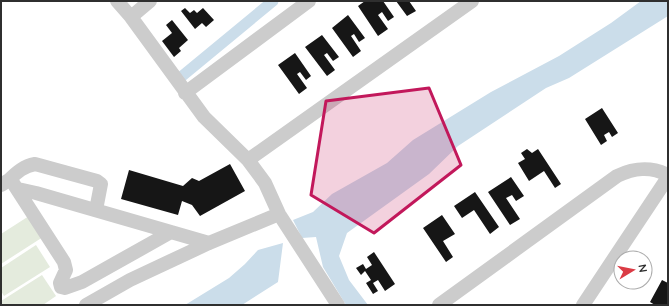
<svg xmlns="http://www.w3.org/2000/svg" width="669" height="306" font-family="Quicksand,sans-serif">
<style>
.green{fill:#e4ebdd}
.water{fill:#cbddea}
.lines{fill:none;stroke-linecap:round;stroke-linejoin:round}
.canal{stroke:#cbddea;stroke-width:11}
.building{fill:#161616}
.minor{stroke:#ccc;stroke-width:14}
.marked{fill:#c2185b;fill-opacity:0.2;stroke:#c2185b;stroke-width:3;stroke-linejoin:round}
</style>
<rect width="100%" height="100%" fill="#fff"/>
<!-- green -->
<path class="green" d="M29,216L43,237L1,264V234Z
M36,245L50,267L4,296L1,291V268Z
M42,275L56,296L43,305H1V301Z"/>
<!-- water -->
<path class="water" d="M641,1H668V16L569,78L546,88L458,146L429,174L347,233L339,256L349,280L368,305H346L323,267L316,237L302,238L293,220L313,212L332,194L387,163L413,140L491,92L559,56L611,23Z
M283,243L278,282L242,305H185L229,278L245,264L258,250Z"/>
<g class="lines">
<!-- canal -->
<path class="canal" d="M181,77L273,1"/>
</g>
<!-- building -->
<path class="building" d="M365,1H383L394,17L388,21L382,12L378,15L388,29L378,36L358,6Z
M396,1H409L416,11L407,16Z
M185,8L190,13L194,10L197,13L203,8L214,20L206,27L202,23L195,29L181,11Z
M348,15L365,38L359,42L354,34L351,36L361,51L353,57L332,28Z
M172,20L188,40L179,48L181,51L174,57L162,41L172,33L166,25Z
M322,35L339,57L333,61L327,53L324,55L335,70L327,76L305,47Z
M295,53L311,76L306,80L300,72L297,74L307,88L299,94L278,65Z
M602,108L618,133L612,137L609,132L604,135L607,141L601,145L585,119Z
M527,149L532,153L538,149L561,184L555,188L544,171L529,181L518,163L525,159L521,153Z
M230,164L245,191L200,216L192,205L182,201L178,215L121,199L129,170L183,186L192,178L199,181Z
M511,177L524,196L516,201L512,195L506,198L520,219L510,225L488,192Z
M475,192L499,227L490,234L474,210L462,218L454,206Z
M442,215L455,234L443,241L453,257L446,262L423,228Z
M374,252L395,284L385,291L378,280L373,283L378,291L373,294L366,283L371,280L365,271L361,275L356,268L363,264L366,269L372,265L367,257Z
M662,280L668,283V305H655L650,302Z"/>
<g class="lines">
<!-- minor -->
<path class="minor" d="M117,1L131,17L204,117L248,160L265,183L279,214L338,305
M131,17L150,1
M185,93L309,1
M248,160L472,1
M9,180C17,172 24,166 35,164L97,181L101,184L96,210
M1,185L9,180L13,183L64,262L66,270L60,283L61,287L65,288L82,282L171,232
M18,189L36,193L209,243
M86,305L130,280L209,243L279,214
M439,305L617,176C634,168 650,166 668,175
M583,305L668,177"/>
</g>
<!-- marked area -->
<path class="marked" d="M429,88L461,165L374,233L311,195L326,101Z"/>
<!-- border -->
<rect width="669" height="306" fill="none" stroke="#2f2f2f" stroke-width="4"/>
<!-- north arrow -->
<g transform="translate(633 270) rotate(80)"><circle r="19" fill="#ffffff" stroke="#acacac"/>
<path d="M0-3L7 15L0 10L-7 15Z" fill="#db3b45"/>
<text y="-6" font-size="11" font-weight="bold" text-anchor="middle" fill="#2f2f2f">N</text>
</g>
</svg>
